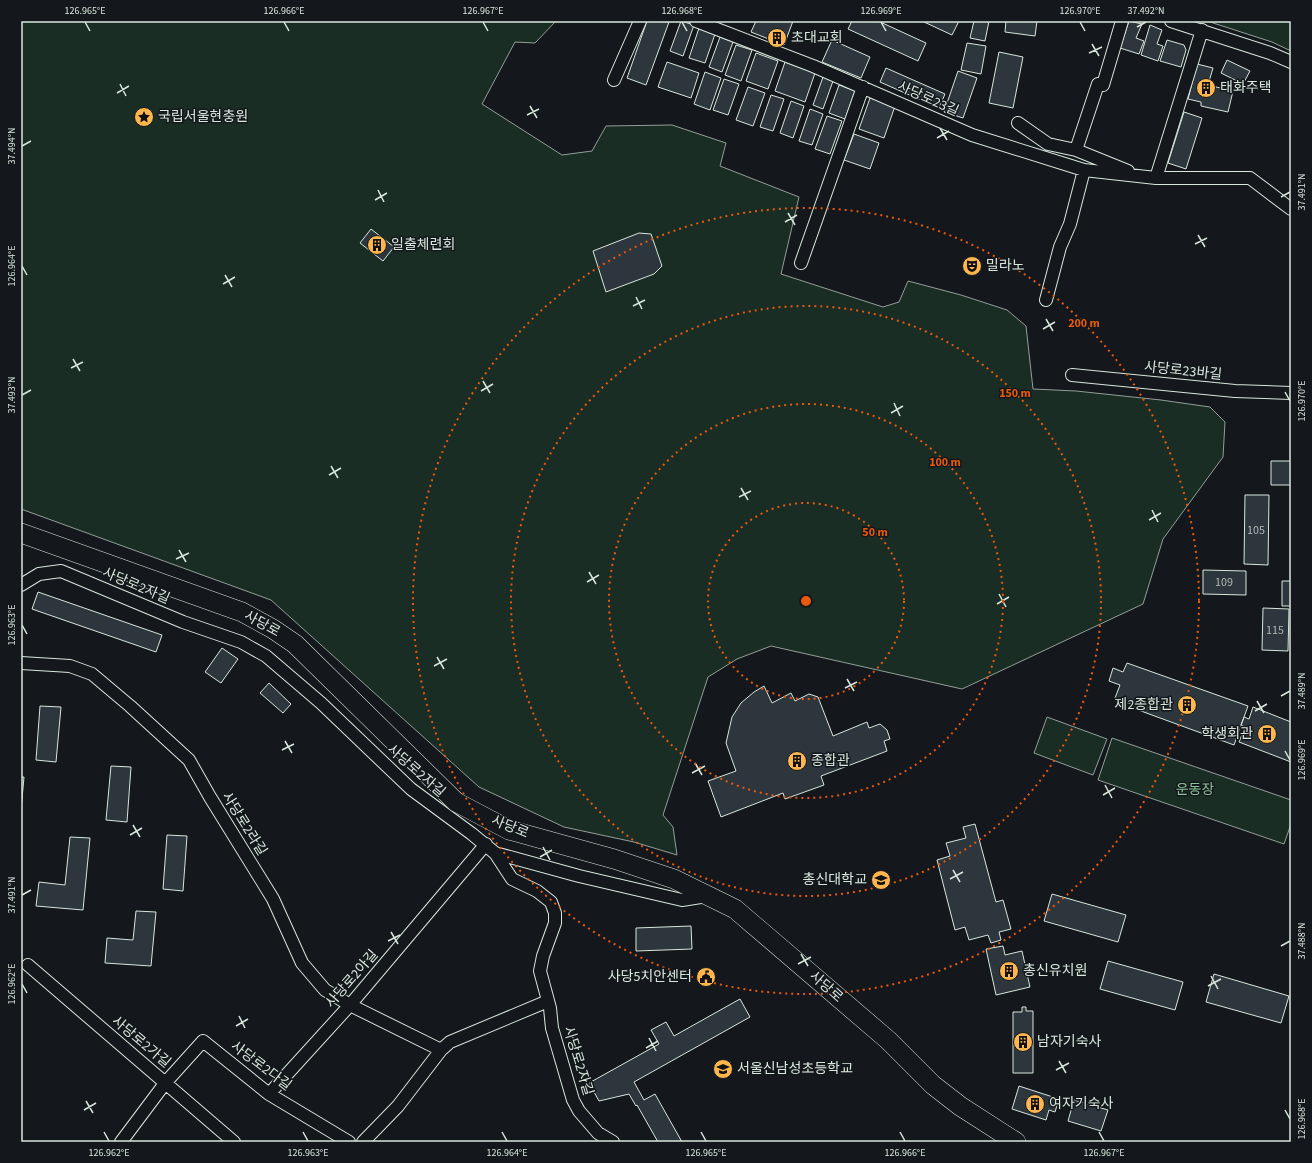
<svg xmlns="http://www.w3.org/2000/svg" width="1312" height="1163" font-family="'Source Sans 3','Noto Sans KR',sans-serif">
<style>
.green{fill:#1a2d24;stroke:#939e99}
.building{fill:#2c363c;stroke:#d8e6dc}
.lines{fill:none;stroke-linecap:round;stroke-linejoin:round}
.minor-casing{stroke:#d8e6dc;stroke-width:14}
.primary-casing{stroke:#d8e6dc;stroke-width:20}
.minor{stroke:#14181c;stroke-width:12}
.primary{stroke:#14181c;stroke-width:19}
.ticks{fill:none;stroke:#d8e6dc;stroke-width:1.5}
.ring{fill:none;stroke:#e8590c;stroke-width:2;stroke-dasharray:2 4}
.labels{text-anchor:middle;dominant-baseline:central;stroke-width:3;stroke-linejoin:round;paint-order:stroke}
.number-label{font-size:12px;fill:#adbab4}
.poi-label{font-size:14px;fill:#d8e6dc;stroke:#14181c;text-anchor:start}
.street-label{font-size:14px;fill:#d8e6dc;stroke:#14181c}
.park-label{font-size:14px;fill:#8ac095;stroke:#14181c}
.centre{fill:#e8590c;stroke:#14181c;stroke-width:2}
.ring-label{font-size:12px;text-anchor:middle;font-weight:bold;fill:#e8590c;stroke:#14181c;stroke-width:3;stroke-linejoin:round;paint-order:stroke}
.neatline{fill:none;stroke:#d8e6dc;stroke-width:1.5}
.ticks-label{font-size:10px;text-anchor:middle;fill:#d8e6dc}
</style>
<rect width="100%" height="100%" fill="#14181c"/>
<!-- green -->
<path class="green" d="M21,21H556L535,43L515,42L482,104L562,155L592,151L606,126L672,125L726,143L720,166L799,197L781,274L883,307L899,302L908,281L961,295L1007,310L1026,326L1033,389L1076,391L1161,400L1210,407L1225,422L1223,457L1163,539L1143,604L962,689L771,646L737,659L708,677L663,815L673,827L677,855L634,842L564,827L479,787L271,600L21,509Z
M1207,21H1291V51L1272,42Z
M1047,717L1107,739L1093,775L1034,753Z
M1112,738L1291,800V824L1284,844L1098,780Z"/>
<!-- building -->
<path class="building" d="M647,21L669,22L646,85L627,78Z
M681,21L694,25L683,56L670,51Z
M756,21H793L784,45L751,32Z
M852,21H878L926,43L918,61L848,29Z
M922,21H959L952,35Z
M974,21H989L985,41L970,38Z
M1006,21H1037L1035,36L1005,32Z
M1129,21L1142,24L1136,38L1144,41L1139,54L1120,48Z
M1150,25L1162,30L1157,44L1163,46L1158,61L1141,55Z
M699,28L715,34L705,63L689,58Z
M720,37L733,42L722,72L709,67Z
M832,40L870,57L861,78L822,62Z
M1167,40L1184,45L1186,50L1181,67L1160,61Z
M967,43L986,46L981,74L961,70Z
M736,45L752,50L741,81L725,75Z
M999,52L1023,57L1013,108L989,103Z
M756,53L778,61L768,89L746,81Z
M1227,60L1250,71L1243,84L1221,73Z
M667,62L699,73L691,98L658,87Z
M785,62L815,73L805,102L775,91Z
M1197,64L1213,68L1208,85L1233,91L1228,112L1201,106V102L1188,99Z
M886,68L945,94L939,108L880,82Z
M958,71L977,78L963,118L944,112Z
M705,72L721,78L710,110L694,104Z
M823,77L833,81L823,109L813,105Z
M724,79L739,84L728,115L713,110Z
M839,85L855,91L845,119L829,113Z
M748,87L765,93L753,126L736,120Z
M771,95L784,99L773,131L760,127Z
M870,98L895,106L884,138L859,129Z
M791,101L804,106L793,138L780,133Z
M810,109L823,114L812,145L799,141Z
M1184,112L1202,118L1186,169L1168,163Z
M827,116L842,121L830,154L815,149Z
M854,134L879,143L870,169L844,160Z
M371,229L394,247L383,261L360,243Z
M639,233L651,234L662,266L654,274L606,292L593,251Z
M1271,461H1291V485H1271Z
M1245,495H1269L1268,565L1244,564Z
M1203,570L1246,571V595L1203,594Z
M1282,581H1291V606H1282Z
M38,592L162,635L156,652L32,609Z
M1263,608L1289,609L1288,651L1262,650Z
M222,648L238,659L221,683L205,672Z
M1127,663L1248,706L1234,745L1130,707L1131,704L1115,698L1120,685L1109,681L1113,668L1123,672Z
M269,683L291,704L283,713L260,693Z
M764,686L772,703L791,693L795,701L809,694L818,697L833,736L867,722L869,728L880,724L887,730L890,739L884,741L887,751L821,776L824,785L785,799L783,793L721,817L708,781L736,771L726,743L732,717L741,703L754,692Z
M40,706L61,707L56,762L36,760Z
M1253,707L1291,722V762L1239,742L1245,727L1241,725L1244,717L1249,719Z
M111,766L131,767L127,822L106,820Z
M21,777H24L21,810Z
M975,824L996,902L1003,900L1011,929L999,932L1001,940L991,943L988,935L969,940L965,927L955,930L937,860L950,856L946,843L966,838L963,827Z
M167,835L187,836L183,891L163,889Z
M70,837L90,838L83,910L36,906L39,882L65,885Z
M1052,894L1126,915L1118,942L1044,921Z
M136,911L156,912L151,966L105,963L107,938L133,940Z
M691,926L692,949L636,951V928Z
M1003,946L1005,955L1022,951L1030,987L996,995L986,949Z
M1108,961L1183,982L1175,1010L1100,989Z
M1214,974L1289,996L1281,1023L1206,1002Z
M740,999L750,1017L634,1082L644,1100L655,1094L682,1142H658L637,1105L636,1106L629,1094L599,1101L589,1083L659,1044L651,1030L666,1022L674,1036Z
M1022,1007H1026V1011H1033V1073H1013V1012H1022Z
M1019,1086L1059,1099L1055,1112L1049,1110L1046,1120L1012,1109Z
M1074,1100L1108,1110L1101,1131L1068,1121Z"/>
<g class="lines">
<!-- minor casing -->
<g class="minor-casing">
<path id="minor" d="M696,21L813,66L972,135L1084,170L1156,178H1250L1291,209
M1122,21L1103,85L1098,84L1076,150L1128,171
M1171,21L1270,53L1291,62
M614,80L640,21
M1018,123L1048,144L1076,150
M1156,178L1202,30
M801,263L863,87
M1046,300L1060,247L1070,224L1084,170
M1072,375L1235,391L1291,393
M21,585L39,574L61,571L183,622L241,642L266,656L321,703L411,789L472,834L495,853L512,879L537,891L551,902L555,913V923L543,956L540,971L550,1008L552,1028L573,1100L579,1111L598,1133L613,1142
M21,663L70,666L92,674L130,706L189,760L210,797L273,899L302,963L325,990L350,1005L441,1050
M495,853L579,876L682,900L707,896
M28,965L234,1142
M269,1094L350,1005L486,844
M121,1142L166,1082L203,1041L269,1094L349,1142
M363,1142L398,1106L441,1050L450,1042L548,1001"/>
</g>
<!-- primary casing -->
<g class="primary-casing">
<path id="primary" d="M21,533L242,612L273,629L295,644L456,802L509,830L614,859L674,879L735,909L888,1040L933,1085L960,1106L1016,1142"/>
</g>
<!-- minor -->
<use href="#minor" class="minor"/>
<!-- primary -->
<use href="#primary" class="primary"/>
</g>
<!-- ticks -->
<path class="ticks" d="M85,22L90,31M284,22L289,31M483,22L488,31M682,22L687,31M881,22L886,31M1080,22L1085,31M1137,27L1146,22M1092,44L1099,56M1089,53L1102,47M120,84L126,96M117,93L129,86M530,106L537,118M527,115L539,109M940,128L947,140M937,138L949,131M22,146L31,141M378,190L384,202M1281,197L1290,192M375,200L387,193M788,213L795,225M785,222L797,215M1198,235L1205,247M1195,244L1207,238M22,266L27,275M225,275L232,287M223,284L235,277M636,297L642,309M633,306L645,300M1046,319L1053,331M1043,329L1055,322M73,359L80,371M71,368L83,362M483,381L490,393M481,391L493,384M1285,392L1290,401M22,395L31,390M894,403L900,416M891,413L903,406M331,466L338,478M329,475L341,468M741,488L748,500M739,497L751,491M1152,510L1158,522M1149,520L1161,513M179,550L186,562M176,559L189,553M589,572L596,584M587,582L599,575M999,594L1006,607M997,604L1009,597M22,625L27,634M437,657L444,669M434,666L447,659M847,679L854,691M845,688L857,682M1281,696L1290,691M1257,701L1264,713M1255,711L1267,704M285,741L292,753M282,750L294,744M1285,751L1290,760M695,763L702,775M692,773L705,766M1105,785L1112,798M1103,795L1115,788M133,825L140,837M130,835L142,828M543,847L550,860M540,857L552,850M953,870L960,882M950,879L963,872M22,895L31,890M391,932L398,944M388,941L400,935M1281,946L1290,941M801,954L808,966M798,964L811,957M1211,976L1218,989M22,984L27,993M1208,986L1221,979M239,1016L245,1028M236,1026L248,1019M649,1038L656,1051M646,1048L658,1041M1059,1061L1066,1073M1056,1070L1069,1063M86,1101L93,1113M84,1110L96,1103M1285,1110L1290,1119M104,1132L109,1141M303,1132L308,1141M502,1132L507,1141M701,1132L706,1141M900,1132L905,1141M1099,1132L1104,1141"/>
<!-- distance rings -->
<g class="ring">
<circle cx="806" cy="601" r="98"/>
<circle cx="806" cy="601" r="197"/>
<circle cx="806" cy="601" r="295"/>
<circle cx="806" cy="601" r="393"/>
</g>
<!-- icons -->
<defs>
<g id="building-disc" transform="scale(1)"><circle r="9.5" fill="#ffb74d" stroke="#14181c"/><path d="M-4-6H4V6H1V3H-1V6H-4ZM-2.5-4.3h1.7v1.8h-1.7ZM.8-4.3h1.7v1.8H.8ZM-2.5-1h1.7V.8h-1.7ZM.8-1h1.7V.8H.8Z" fill="#111"/></g>
<g id="sight-disc" transform="scale(1)"><circle r="9.5" fill="#ffb74d" stroke="#14181c"/><path d="M0-6L1.8-2.2L6-1.7L2.9 1.2L3.7 5.4L0 3.3L-3.7 5.4L-2.9 1.2L-6-1.7L-1.8-2.2Z" fill="#111"/></g>
<g id="theatre-disc" transform="scale(1)"><circle r="9.5" fill="#ffb74d" stroke="#14181c"/><path d="M-5-5.5Q0-4 5-5.5V0Q5 5 0 6Q-5 5-5 0ZM-3.3-2.5H-1v1.5H-3.3ZM1-2.5H3.3v1.5H1ZM-2.8 1Q0 5.5 2.8 1Z" fill="#111"/></g>
<g id="university-disc" transform="scale(1)"><circle r="9.5" fill="#ffb74d" stroke="#14181c"/><path d="M0-5L7-2L0 1L-7-2ZM-4 1L0 2.5L4 1V4Q0 6-4 4Z" fill="#111"/></g>
<g id="civic-disc" transform="scale(1)"><circle r="9.5" fill="#ffb74d" stroke="#14181c"/><path d="M-.6-6.5H3V-4.5H.6V-3L4-1V1h2V6H-6V1h2V-1L-.6-3ZM-1.2 2.5V6h2.4V2.5Z" fill="#111"/></g>
<g id="school-disc" transform="scale(1)"><circle r="9.5" fill="#ffb74d" stroke="#14181c"/><path d="M0-5L7-2L0 1L-7-2ZM-4 1L0 2.5L4 1V4Q0 6-4 4Z" fill="#111"/></g>
</defs>
<g fill-rule="evenodd">
<use href="#building-disc" x="777" y="38"/>
<use href="#building-disc" x="1206" y="88"/>
<use href="#sight-disc" x="144" y="117"/>
<use href="#building-disc" x="377" y="245"/>
<use href="#theatre-disc" x="972" y="266"/>
<use href="#building-disc" x="1187" y="705"/>
<use href="#building-disc" x="1267" y="734"/>
<use href="#building-disc" x="797" y="761"/>
<use href="#university-disc" x="881" y="880"/>
<use href="#building-disc" x="1009" y="971"/>
<use href="#civic-disc" x="706" y="977"/>
<use href="#building-disc" x="1023" y="1042"/>
<use href="#school-disc" x="723" y="1069"/>
<use href="#building-disc" x="1035" y="1104"/>
</g>
<g class="labels">
<!-- number labels -->
<g class="number-label">
<text x="1256" y="530">105</text>
<text x="1224" y="582">109</text>
<text x="1275" y="630">115</text>
</g>
<!-- poi labels -->
<g class="poi-label">
<text x="791" y="38">초대교회</text>
<text x="1220" y="88">태화주택</text>
<text x="158" y="117">국립서울현충원</text>
<text x="391" y="245">일출체련회</text>
<text x="986" y="266">밀라노</text>
<text x="1173" y="705" text-anchor="end">제2종합관</text>
<text x="1253" y="734" text-anchor="end">학생회관</text>
<text x="811" y="761">종합관</text>
<text x="867" y="880" text-anchor="end">총신대학교</text>
<text x="1023" y="971">총신유치원</text>
<text x="692" y="977" text-anchor="end">사당5치안센터</text>
<text x="1037" y="1042">남자기숙사</text>
<text x="737" y="1069">서울신남성초등학교</text>
<text x="1049" y="1104">여자기숙사</text>
</g>
<!-- street labels -->
<g class="street-label">
<text transform="translate(928 99) rotate(24)">사당로23길</text>
<text transform="translate(1183 371) rotate(6)">사당로23바길</text>
<text transform="translate(136 586) rotate(23)">사당로2자길</text>
<text transform="translate(262 624) rotate(29)">사당로</text>
<text transform="translate(416 771) rotate(41)">사당로2자길</text>
<text transform="translate(244 824) rotate(58)">사당로2라길</text>
<text transform="translate(510 827) rotate(22)">사당로</text>
<text transform="translate(352 979) rotate(-49)">사당로2아길</text>
<text transform="translate(826 987) rotate(41)">사당로</text>
<text transform="translate(141 1042) rotate(40)">사당로2가길</text>
<text transform="translate(578 1061) rotate(73)">사당로2자길</text>
<text transform="translate(261 1066) rotate(37)">사당로2다길</text>
</g>
<!-- park labels -->
<g class="park-label">
<text x="1195" y="790">운동장</text>
</g>
</g>
<circle cx="806" cy="601" r="6" class="centre"/>
<g class="ring-label">
<text x="1084" y="327">200 m</text>
<text x="1015" y="397">150 m</text>
<text x="945" y="466">100 m</text>
<text x="875" y="536">50 m</text>
</g>
<!-- border -->
<rect width="1312" height="1163" fill="none" stroke="#14181c" stroke-width="44"/>
<rect x="22" y="22" width="1268" height="1119" class="neatline"/>
<g class="ticks-label">
<text x="85" y="14">126.965°E</text>
<text x="284" y="14">126.966°E</text>
<text x="483" y="14">126.967°E</text>
<text x="682" y="14">126.968°E</text>
<text x="881" y="14">126.969°E</text>
<text x="1080" y="14">126.970°E</text>
<text x="1146" y="14">37.492°N</text>
<text transform="translate(11 146) rotate(-90)" y="4">37.494°N</text>
<text transform="translate(1301 192) rotate(-90)" y="4">37.491°N</text>
<text transform="translate(11 266) rotate(-90)" y="4">126.964°E</text>
<text transform="translate(11 395) rotate(-90)" y="4">37.493°N</text>
<text transform="translate(1301 401) rotate(-90)" y="4">126.970°E</text>
<text transform="translate(11 625) rotate(-90)" y="4">126.963°E</text>
<text transform="translate(1301 691) rotate(-90)" y="4">37.489°N</text>
<text transform="translate(1301 760) rotate(-90)" y="4">126.969°E</text>
<text transform="translate(11 895) rotate(-90)" y="4">37.491°N</text>
<text transform="translate(1301 941) rotate(-90)" y="4">37.488°N</text>
<text transform="translate(11 984) rotate(-90)" y="4">126.962°E</text>
<text transform="translate(1301 1119) rotate(-90)" y="4">126.968°E</text>
<text x="109" y="1156">126.962°E</text>
<text x="308" y="1156">126.963°E</text>
<text x="507" y="1156">126.964°E</text>
<text x="706" y="1156">126.965°E</text>
<text x="905" y="1156">126.966°E</text>
<text x="1104" y="1156">126.967°E</text>
</g>
</svg>
